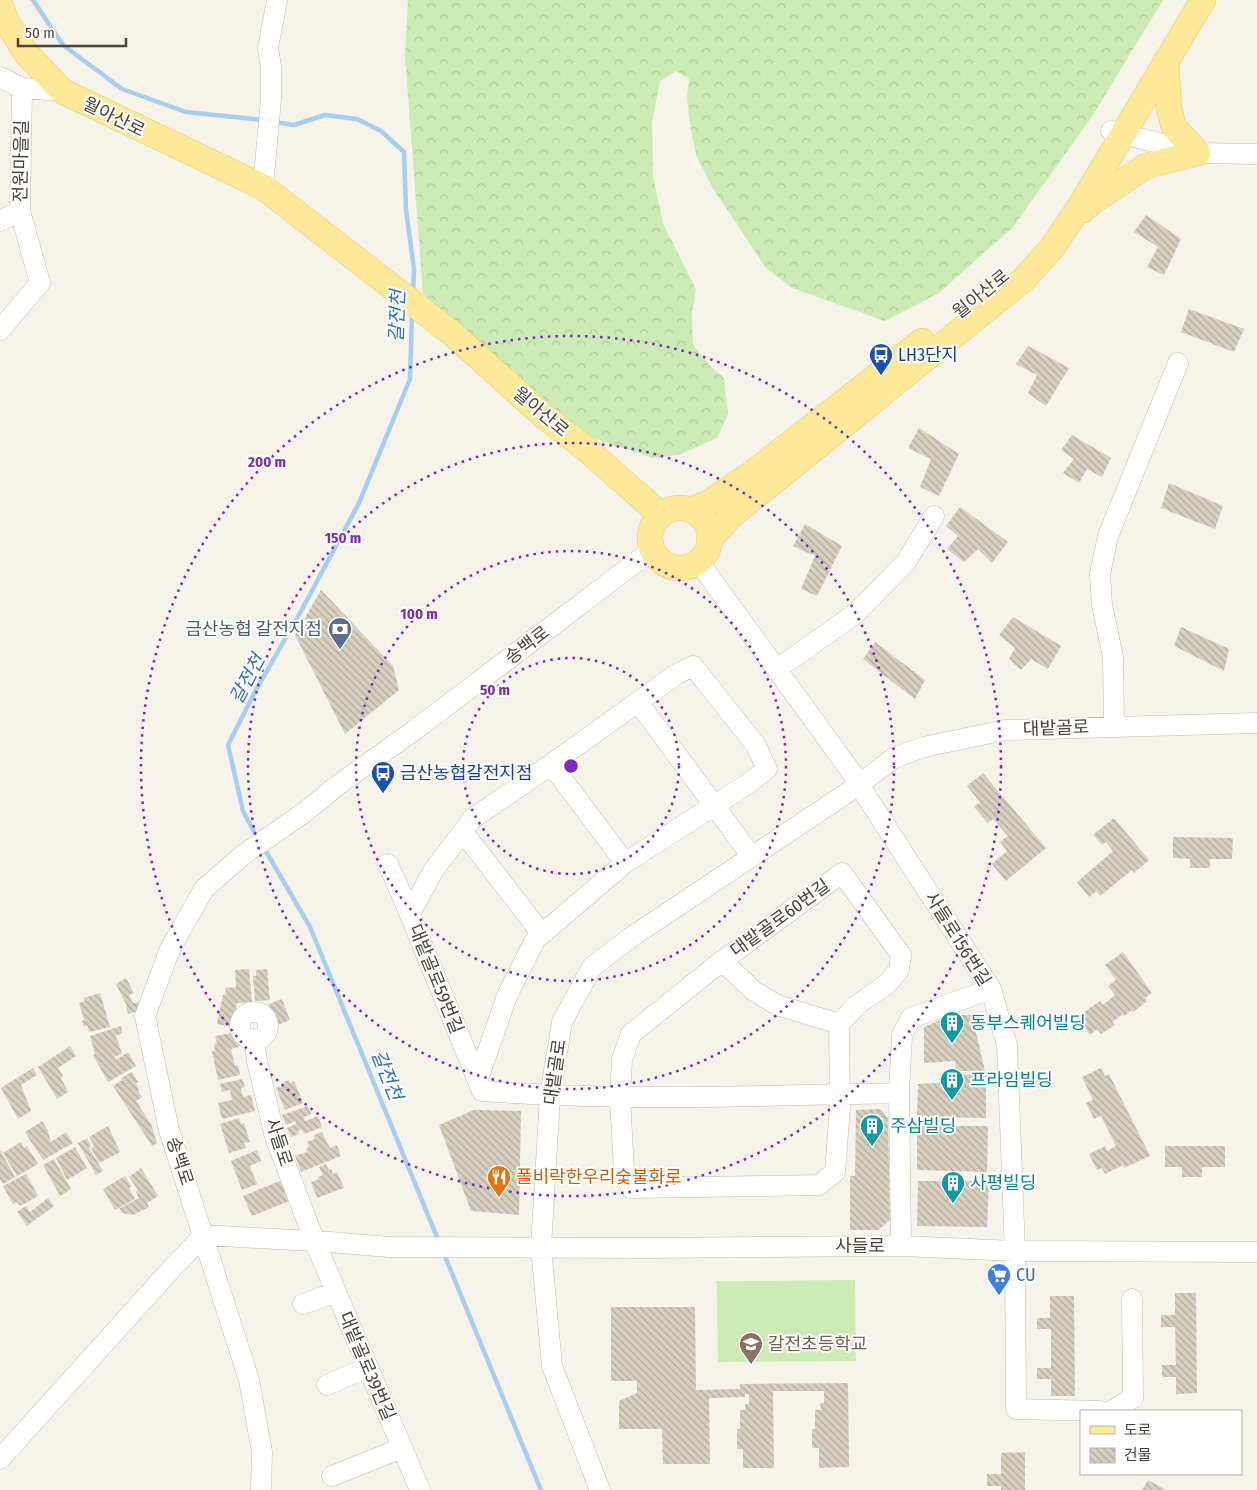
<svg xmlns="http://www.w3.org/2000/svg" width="1257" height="1490" font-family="'Fira Sans Condensed','Noto Sans KR',sans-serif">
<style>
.forest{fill:url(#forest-crowns)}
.garden{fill:#cceab3}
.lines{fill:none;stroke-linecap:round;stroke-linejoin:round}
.stream{stroke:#a6cdf2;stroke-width:4.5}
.building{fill:url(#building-back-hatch)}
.minor-casing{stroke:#c1bcac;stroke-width:21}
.major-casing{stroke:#e6ca67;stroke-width:26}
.minor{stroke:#fff;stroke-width:20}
.major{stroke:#ffea99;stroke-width:25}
.ring{fill:none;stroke:#7b2cbf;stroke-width:2.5;stroke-dasharray:2.5 5}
.labels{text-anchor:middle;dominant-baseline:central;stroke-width:4;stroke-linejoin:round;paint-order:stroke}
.street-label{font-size:18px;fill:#4a4438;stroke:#fff}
.transit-label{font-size:18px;fill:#164399;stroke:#fff;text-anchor:start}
.service-label{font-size:18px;fill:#4e5e75;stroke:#fff;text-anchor:end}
.culture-label{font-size:18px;fill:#0d838f;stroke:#fff;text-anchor:start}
.food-label{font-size:18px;fill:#c56008;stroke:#fff;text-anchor:start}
.shop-label{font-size:18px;fill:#366cbe;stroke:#fff;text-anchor:start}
.education-label{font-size:18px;fill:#785e54;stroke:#fff;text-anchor:start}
.water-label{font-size:19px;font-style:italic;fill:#2e73b8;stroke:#fff}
.centre{fill:#7b2cbf;stroke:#fff;stroke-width:2.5}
.ring-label{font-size:15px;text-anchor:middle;font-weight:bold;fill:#7b2cbf;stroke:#fff;stroke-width:4;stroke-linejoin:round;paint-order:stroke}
</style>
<defs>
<pattern id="forest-crowns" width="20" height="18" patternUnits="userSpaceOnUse" patternTransform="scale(1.25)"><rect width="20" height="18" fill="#cceab3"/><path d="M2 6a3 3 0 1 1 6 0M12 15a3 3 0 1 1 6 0" fill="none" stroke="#b1ca9b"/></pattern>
<pattern id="building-back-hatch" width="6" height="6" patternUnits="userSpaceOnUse" patternTransform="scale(1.25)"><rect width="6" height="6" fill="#d7d0bf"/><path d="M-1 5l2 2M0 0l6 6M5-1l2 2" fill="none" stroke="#b0aa9c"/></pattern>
</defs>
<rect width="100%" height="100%" fill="#f5f3ea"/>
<!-- forest -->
<path class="forest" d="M408,0H1163L1093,115L1013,227L939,293L885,321L792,288L766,268L712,187L696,155L689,118L687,94L689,79L676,71L660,81L652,122L653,177L663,223L696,289L692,314L693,345L709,365L724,378L728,415L717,438L678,455L653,458L589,437L423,294L405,55Z"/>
<!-- garden -->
<path class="garden" d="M855,1280L856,1361L718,1362L717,1281Z"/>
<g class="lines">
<!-- stream -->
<path class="stream" d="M33,0L63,45L122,89L186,112L263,120
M274,122L294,125L325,115L357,119L381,131L404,152L406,210L414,269L413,293
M258,839L243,811L228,745L256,690L300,613L359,503L410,379L412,313
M264,848L310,927L439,1242
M444,1254L541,1490"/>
</g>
<!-- building -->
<path class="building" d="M1146,215L1181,239L1164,275L1147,267L1158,247L1134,232Z
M1189,309L1244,329L1234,352L1181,332Z
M1028,346L1069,368L1046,406L1028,393L1037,375L1016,364Z
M919,428L959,454L939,496L920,487L931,459L908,448Z
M1072,435L1111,458L1102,477L1087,469L1079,483L1063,473L1074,459L1061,450Z
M1169,483L1223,506L1215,529L1161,508Z
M960,507L1008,542L992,563L978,549L964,562L947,549L958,536L946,526Z
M805,524L842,546L817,596L801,589L815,556L793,546Z
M321,590L393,666L399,690L345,734L295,635Z
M1013,617L1061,646L1048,669L1031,659L1021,670L1009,659L1015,648L999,635Z
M1181,627L1229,649L1224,671L1174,646Z
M875,642L925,680L915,699L863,659Z
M983,773L1046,848L1006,881L992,864L1007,851L1000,842L1008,836L993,819L988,823L974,807L980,802L967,786Z
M1114,818L1149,860L1134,873L1132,870L1100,896L1096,891L1089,897L1077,882L1113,851L1106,842L1102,845L1093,835Z
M1173,837L1233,838L1232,859H1210V868H1190V859L1173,858Z
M1123,952L1152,993L1145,998L1147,1001L1133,1012L1132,1010L1124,1016L1123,1014L1112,1022L1115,1025L1101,1034L1097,1029L1090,1035L1077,1017L1100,1001L1103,1005L1115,995L1108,986L1116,980L1105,965Z
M249,969L252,1002L237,1003L233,1027L217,1024L223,995L226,994L225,988L236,987L235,970Z
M267,969L270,1000L255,1001L253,976H256V970Z
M126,978L134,993L129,995L133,1003L140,1002L138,1011L128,1014L126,1007L127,1006L116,984Z
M100,993L110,1027L89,1032L87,1025L84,1027L82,1021L84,1020L79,1003L85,1001L84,998Z
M282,999L290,1020L277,1025L269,1004Z
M952,1015H972L985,1071H956L955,1061L924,1063V1027Z
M121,1026L122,1033L116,1036L122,1054L114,1057L116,1060L128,1052L136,1066L108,1082L93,1055L95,1054L90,1036Z
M232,1033L234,1038L237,1037L239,1047L231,1049L235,1066L238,1065L240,1075L218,1080L212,1051H215L214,1044L217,1043L215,1036Z
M70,1046L76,1056L58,1068L63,1076L61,1078L68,1092L57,1099L38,1067Z
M33,1068L37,1075L21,1085L31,1111L18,1119L1,1088Z
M1101,1068L1105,1076L1109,1074L1150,1156L1124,1168L1123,1165L1105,1174L1102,1168L1097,1170L1089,1154L1105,1146L1107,1151L1116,1146L1101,1116L1094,1119L1086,1103L1093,1100L1082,1077Z
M132,1072L138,1082L136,1083L139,1090L138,1091L142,1097L136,1101L151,1124L157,1143L152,1146L113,1086L122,1080L121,1078Z
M986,1074V1118L917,1117L918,1084L956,1082L957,1075Z
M242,1079L245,1087L241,1088L243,1097L251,1095L255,1111L222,1119L218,1103L232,1100L230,1090L222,1092L220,1084Z
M289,1080L290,1083L294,1081L303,1103L285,1110L276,1088L285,1085L283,1082Z
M308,1106L311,1114L304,1117L305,1121L318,1116L322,1127L304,1134L302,1130L298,1131L299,1134L291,1137L287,1128L296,1124V1121L286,1125L282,1115Z
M880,1109L888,1118L890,1220L878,1230H850V1176H855L856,1110Z
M474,1110L521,1111L519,1215L471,1211L439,1125Z
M239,1118L241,1124L244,1123L250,1142L244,1143L246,1148L229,1153L220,1124Z
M42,1121L49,1132H48L51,1142L66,1132L73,1143L43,1160L25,1132Z
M108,1126L120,1152L99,1163L91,1148L94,1146L89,1137Z
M917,1126H988L987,1172L917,1170Z
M322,1132L330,1148L337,1145L341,1156L301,1172L295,1156L307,1152L306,1149L309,1147L307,1142L315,1139L314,1135Z
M87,1138L91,1146L89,1148L103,1171L96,1175L78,1143Z
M21,1142L24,1148L27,1146L38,1164L17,1176L3,1153Z
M1165,1146H1225V1167H1202V1177H1182V1167H1165Z
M75,1147L87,1168L67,1180L56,1158Z
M0,1150L15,1177L3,1184L0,1179Z
M257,1150L261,1161L250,1166L257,1184L242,1190L231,1161Z
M54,1159L71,1189L60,1196L43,1165Z
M326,1164L329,1170L331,1169L333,1174L337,1172L344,1188L317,1198L311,1182L319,1179L318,1177L323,1175L319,1167Z
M141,1168L158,1196L147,1203L149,1207L133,1215L122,1213L119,1209L139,1198L136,1192L138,1190L129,1177Z
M26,1174L38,1196L20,1206L17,1202L13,1204L3,1186Z
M125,1176L131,1186L129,1188L135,1199L115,1210L103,1189Z
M280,1181L289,1201L252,1216L243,1196Z
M918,1181H989L987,1227L917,1226Z
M48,1198L54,1206L27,1226L17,1212L26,1206L30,1212Z
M1175,1293H1196L1197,1393L1176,1394V1377H1162V1365H1176L1175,1327H1161V1315H1175Z
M1050,1296H1074L1075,1396H1051V1379H1037V1368H1051V1329H1037V1318H1050Z
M611,1307H695L696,1390L740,1389V1384L848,1383L849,1467L819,1468V1448H812V1429H815V1410H821L820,1403H824V1391H773L774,1468H743V1449H737V1429H740V1410H745V1404H749V1394H745V1397L709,1398L710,1464H663L662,1429H619V1401L637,1393V1381H611Z
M1025,1452V1490H1001V1486H987V1474H1001V1453Z
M1148,1480L1166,1490H1142Z"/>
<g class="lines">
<!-- minor casing -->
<g class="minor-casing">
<path id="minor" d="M0,77L22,88L62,91
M1111,131L1198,153L1257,154
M263,187L271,99V67L268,48L277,0
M0,221L20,211
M0,330L40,283L20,211L22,88
M698,561L855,777
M777,669L855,614L906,562L934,516
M638,702L752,857
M1114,727L1113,657L1102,605L1100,574L1108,536L1178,363
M551,764L625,863
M866,779L894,758L924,747L1005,730L1257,723
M863,791L991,989L1007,1045L1015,1251L1016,1409L1100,1411
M463,832L542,934
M388,864L406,905L482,1091C621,1101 760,1096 899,1093
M842,873L901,955L899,970L888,983L857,1005L839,1024L840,1107L835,1172L819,1185L631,1188L624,1171L620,1097L622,1059L631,1034L722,961Z
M410,914L433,871L473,818L522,785L677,674L693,666L755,744L767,769L749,783L625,863L535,940L507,996L478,1079
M722,961L754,991L777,1005L839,1024
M240 1026a14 14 0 1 1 28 0a14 14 0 1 1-28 0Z
M254,1039L257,1061L275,1137L315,1242L420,1490
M204,1235L329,1242L389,1247L648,1248L901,1246L1015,1251L1257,1252
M901,1246L899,1093L902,1035L911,1018L991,989
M303,1304L336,1292
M327,1385L368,1367
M1111,1411L1133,1398L1132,1299
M0,1459L175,1265L204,1235
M332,1476L402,1448
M261,1490L262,1452L249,1380L169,1130L145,1016L170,949L204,889L243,855L305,812L338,785L416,729L652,550
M600,1490L552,1366L541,1247L550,1096L562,1022L592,967L630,938L853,789"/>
</g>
<!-- major casing -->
<g class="major-casing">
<path id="major" d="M0,5L7,22L26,53L62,91L263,187L454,335L545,417L585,448L661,515
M1083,210L1092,202L1146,166L1198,153L1174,127L1169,109L1166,61
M650 538a30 30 0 1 1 60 0a30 30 0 1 1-60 0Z
M690,510L707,504L751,474L922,341
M709,540L731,516L1024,279L1052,248L1080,206L1203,0"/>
</g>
<!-- minor -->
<use href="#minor" class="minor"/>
<!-- major -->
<use href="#major" class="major"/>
</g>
<!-- distance rings -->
<g class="ring">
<circle cx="571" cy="766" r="108"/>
<circle cx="571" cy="766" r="215"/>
<circle cx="571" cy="766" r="323"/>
<circle cx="571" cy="766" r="430"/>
</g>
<!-- icons -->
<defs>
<g id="bus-pin" transform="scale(1.25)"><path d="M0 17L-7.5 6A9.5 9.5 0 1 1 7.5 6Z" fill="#1a4fb4" stroke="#fff"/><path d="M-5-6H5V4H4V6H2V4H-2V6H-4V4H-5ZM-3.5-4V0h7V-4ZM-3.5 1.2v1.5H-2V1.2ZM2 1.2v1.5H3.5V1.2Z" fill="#fff"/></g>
<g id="bank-pin" transform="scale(1.25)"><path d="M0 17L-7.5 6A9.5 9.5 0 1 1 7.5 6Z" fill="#5c6f8a" stroke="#fff"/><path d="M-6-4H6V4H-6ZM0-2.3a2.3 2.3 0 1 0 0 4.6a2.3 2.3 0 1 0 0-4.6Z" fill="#fff"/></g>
<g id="building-pin" transform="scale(1.25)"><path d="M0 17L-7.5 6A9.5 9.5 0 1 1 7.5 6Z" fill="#0f9aa8" stroke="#fff"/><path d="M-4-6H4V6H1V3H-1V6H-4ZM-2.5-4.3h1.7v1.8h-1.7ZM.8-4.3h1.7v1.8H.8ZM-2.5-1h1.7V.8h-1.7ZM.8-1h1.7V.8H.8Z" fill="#fff"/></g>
<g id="restaurant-pin" transform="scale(1.25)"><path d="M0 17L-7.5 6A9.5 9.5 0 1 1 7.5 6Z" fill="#e8710a" stroke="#fff"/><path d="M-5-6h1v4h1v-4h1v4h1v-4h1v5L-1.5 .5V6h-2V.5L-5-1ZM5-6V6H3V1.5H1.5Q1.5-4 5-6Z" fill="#fff"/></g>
<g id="supermarket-pin" transform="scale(1.25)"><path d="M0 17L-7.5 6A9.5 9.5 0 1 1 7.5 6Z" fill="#3f7fe0" stroke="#fff"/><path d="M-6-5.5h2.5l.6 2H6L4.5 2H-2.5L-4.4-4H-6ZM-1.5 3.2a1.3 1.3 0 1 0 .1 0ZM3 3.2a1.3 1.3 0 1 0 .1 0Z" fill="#fff"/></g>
<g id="school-pin" transform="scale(1.25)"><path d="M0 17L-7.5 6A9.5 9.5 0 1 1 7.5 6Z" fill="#8d6e63" stroke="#fff"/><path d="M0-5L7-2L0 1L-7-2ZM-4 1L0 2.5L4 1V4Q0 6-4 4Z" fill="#fff"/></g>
</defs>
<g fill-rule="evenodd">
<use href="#bus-pin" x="881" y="355"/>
<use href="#bank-pin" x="340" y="629"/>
<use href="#bus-pin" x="383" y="773"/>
<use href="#building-pin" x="952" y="1023"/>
<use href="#building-pin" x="952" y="1080"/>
<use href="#building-pin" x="872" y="1126"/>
<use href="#restaurant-pin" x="499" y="1177"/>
<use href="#building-pin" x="953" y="1183"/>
<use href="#supermarket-pin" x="999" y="1275"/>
<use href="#school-pin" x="751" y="1344"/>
</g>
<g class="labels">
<!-- street labels -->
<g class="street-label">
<text transform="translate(114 117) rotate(26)">월아산로</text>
<text transform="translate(21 161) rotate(-89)">전원마을길</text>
<text transform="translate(981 294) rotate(-39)">월아산로</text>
<text transform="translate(541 412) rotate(40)">월아산로</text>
<text transform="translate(527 645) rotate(-37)">송백로</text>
<text transform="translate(1056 728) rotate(-2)">대밭골로</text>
<text transform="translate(780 918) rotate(-36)">대밭골로60번길</text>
<text transform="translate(958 939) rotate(58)">사들로156번길</text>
<text transform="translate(436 979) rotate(68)">대밭골로59번길</text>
<text transform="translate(555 1072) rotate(-82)">대밭골로</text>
<text transform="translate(279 1142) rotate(72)">사들로</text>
<text transform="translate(180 1161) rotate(72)">송백로</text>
<text x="860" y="1246">사들로</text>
<text transform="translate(367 1366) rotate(67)">대밭골로39번길</text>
</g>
<!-- transit labels -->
<g class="transit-label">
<text x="898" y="355">LH3단지</text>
<text x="400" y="773">금산농협갈전지점</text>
</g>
<!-- service labels -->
<g class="service-label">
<text x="322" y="629">금산농협 갈전지점</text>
</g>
<!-- culture labels -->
<g class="culture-label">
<text x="970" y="1023">동부스퀘어빌딩</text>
<text x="970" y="1080">프라임빌딩</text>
<text x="890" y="1126">주삼빌딩</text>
<text x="970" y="1183">사평빌딩</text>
</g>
<!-- food labels -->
<g class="food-label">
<text x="516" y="1177">폴비락한우리숯불화로</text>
</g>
<!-- shop labels -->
<g class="shop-label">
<text x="1016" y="1275">CU</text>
</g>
<!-- education labels -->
<g class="education-label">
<text x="768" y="1344">갈전초등학교</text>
</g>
<!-- water labels -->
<g class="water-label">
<text transform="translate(397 316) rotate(-88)">갈전천</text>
<text transform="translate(247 679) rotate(-62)">갈전천</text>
<text transform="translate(387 1075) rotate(68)">갈전천</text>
</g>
</g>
<circle cx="571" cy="766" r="8" class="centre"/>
<g class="ring-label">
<text x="267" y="467">200 m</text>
<text x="343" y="543">150 m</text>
<text x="419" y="619">100 m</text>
<text x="495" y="695">50 m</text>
</g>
<!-- legend -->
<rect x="1080" y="1410" width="162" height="65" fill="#ffffff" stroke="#b7b4af"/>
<rect x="1090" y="1426" width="25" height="8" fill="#ffea99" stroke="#b7b4af"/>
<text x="1124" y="1435" font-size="15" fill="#4a4438">도로</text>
<rect x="1090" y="1448" width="25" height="15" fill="url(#building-back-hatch)" stroke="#b7b4af"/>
<text x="1124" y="1460" font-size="15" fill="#4a4438">건물</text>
<!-- scale -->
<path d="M18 38v8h108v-8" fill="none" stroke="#4a4438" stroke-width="2.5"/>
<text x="25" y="38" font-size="15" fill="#4a4438" stroke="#ffffff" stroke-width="4" paint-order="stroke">50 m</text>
</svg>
